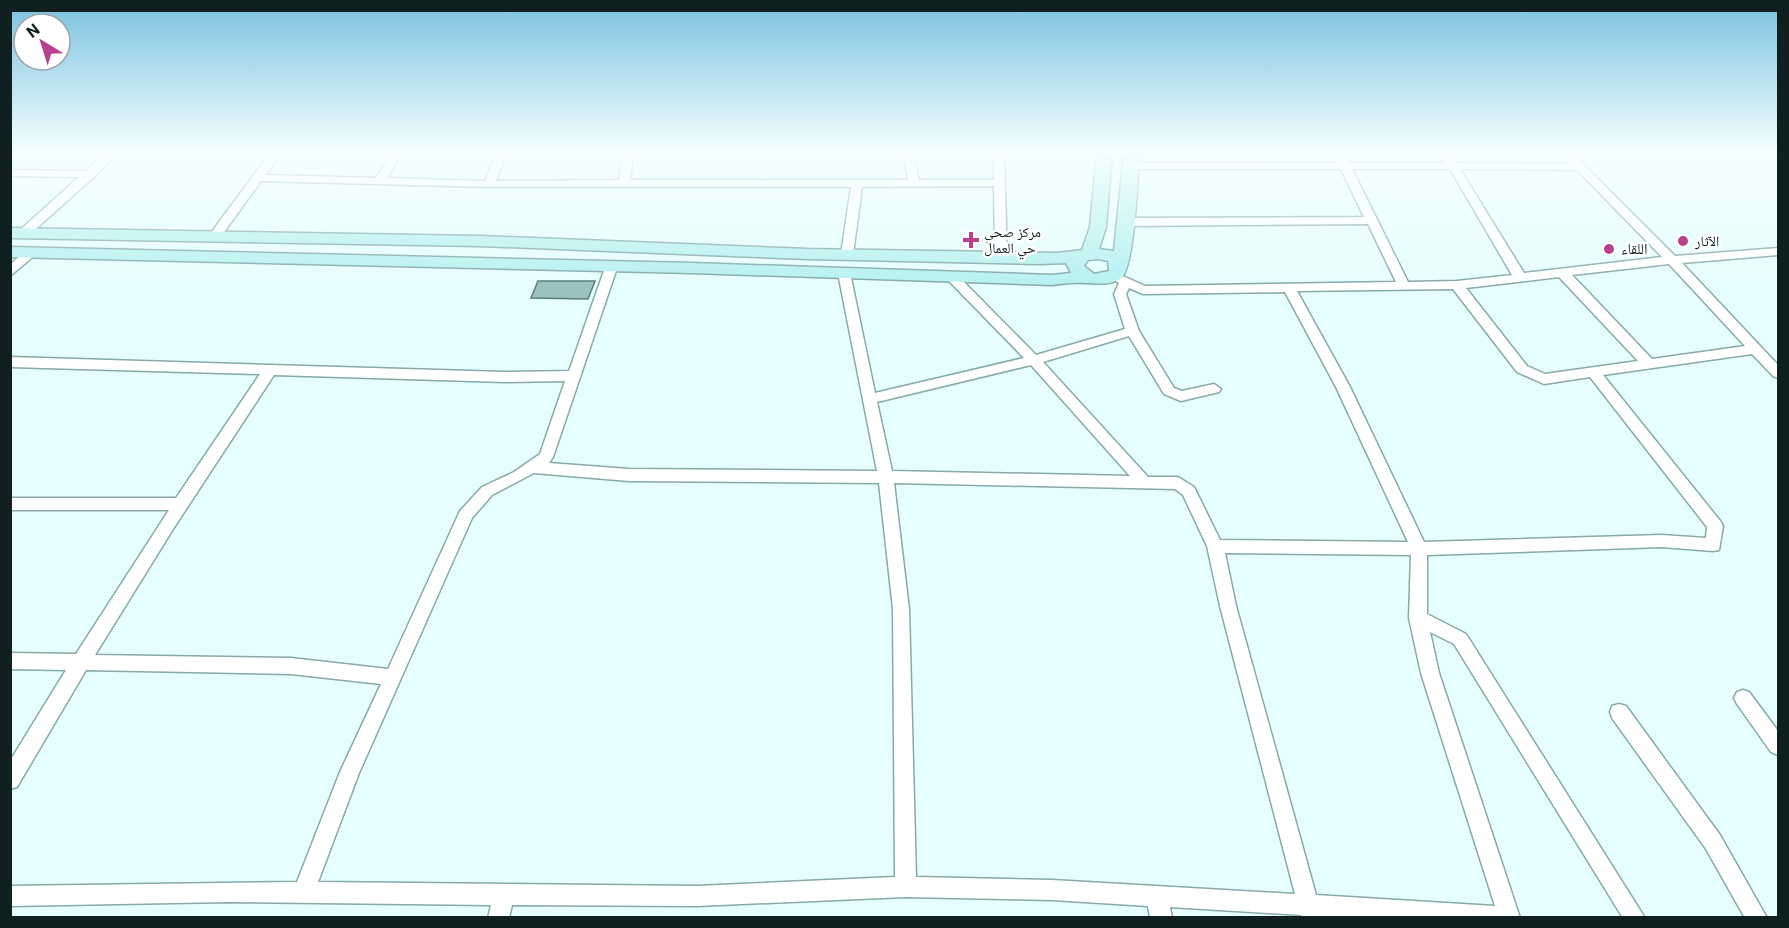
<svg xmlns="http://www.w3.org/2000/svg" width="1789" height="928" viewBox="0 0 1789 928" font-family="Roboto,'Noto Naskh Arabic',sans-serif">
<rect width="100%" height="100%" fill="#e6fefd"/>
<path fill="#9bc2c1" stroke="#587d7c" stroke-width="1.5" d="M538,281H595L588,299L531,298Z"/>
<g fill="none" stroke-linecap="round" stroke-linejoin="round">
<g stroke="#85abaa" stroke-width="3">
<g id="street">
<path d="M106,153H117L95,176L28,236H20V230L79,177L10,176V170L86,171Z"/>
<path d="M270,153H281L266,175L376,178L392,153H402L387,178L485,181L496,153H506L496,181L619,180L623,153H633L630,180H908L903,153H913L919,180H994V153H1004L1007,258L1001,262L995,258L994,186L862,187L853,254L847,258L841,254L851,187H489L261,181L219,239H211V233Z"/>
<path d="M1334,153H1344L1349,163H1445L1439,153H1449L1456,163L1570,164L1561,153H1572L1675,256L1778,248V255L1682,263L1778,365V378L1773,376L1752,354L1603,375L1721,522L1723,526L1719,550L1713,551L1662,547L1427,555V614L1466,634L1645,918H1623L1454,644L1430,632L1439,673L1520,918H1301V915L1170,907L1172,918H1150L1148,906L1052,900L906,897L697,906L512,905L509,918H488L491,905L228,902L10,906V886L297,882L340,772L381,684L291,674L86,670L17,787L10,789V761L66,670L10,669V653L76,654L169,510H10V498H176L260,374L10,367V357L505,372L569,371L606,265L612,261L618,265L553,457L549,463L629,469L877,471L838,273L840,270L844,269L850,273L875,393L1024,358L947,279L945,276L951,272L955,273L1036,355L1125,329L1114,294L1119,283L1108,276L1114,272L1145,286L1396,282L1368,224L1126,226L1120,222L1126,218L1364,217L1341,169H1131L1126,166L1131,163H1338ZM1352,169H1450L1512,275L1457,281L1408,282ZM1460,169L1577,170L1662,257L1524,273ZM1669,264L1745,346L1652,359L1572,275ZM1559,277L1638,361L1545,374L1527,366L1466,288ZM1129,288L1143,294L1285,292L1336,387L1408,542L1220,540L1194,487L1178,477H1148L1043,362L1129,336L1164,394L1181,401L1219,392L1221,389L1214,384L1182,391L1174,388L1139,331L1126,294ZM1453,289L1517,372L1544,384L1590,377L1707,527L1706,538L1662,535L1424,542L1350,387L1297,291ZM1031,365L1130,476L892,471L877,402ZM274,375L505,382L565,381L540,454L514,472L482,487L460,511L388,669L291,658L95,655L175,526ZM534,473L629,481L879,483L893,609L895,877L697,886L318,882L359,773L472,518L492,495ZM894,483L1175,489L1183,495L1207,546L1220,606L1295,894L1052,880L916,877L909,609ZM1225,553L1411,555L1409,618L1421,673L1495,906L1316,895L1236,606Z"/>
<path d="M31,248L35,249V255L10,276V265L27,249Z"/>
<path d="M1743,690L1749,692L1778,731V755L1771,752L1737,704L1734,698L1737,692Z"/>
<path d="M1619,704L1626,706L1720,835L1767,918H1745L1706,849L1612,718L1610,712L1612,706Z"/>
</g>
</g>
<g stroke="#85abaa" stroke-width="3">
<path id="secondary" d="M1097,153H1112L1106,227L1099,249L1114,251L1124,153H1139C1138,173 1135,271 1120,279C1108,286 1098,283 1084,283C1074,282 1062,284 1052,285L692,273L10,257V247L692,263L1052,275L1071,273L1066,263L1039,264L808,259L480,246L10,238V228L480,236L808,249L1057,253L1082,250L1090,227ZM1098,259L1108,261L1109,271L1094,274L1084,266L1088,260Z"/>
</g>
<use href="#street" fill="#fff" fill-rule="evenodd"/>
<use href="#secondary" fill="#b8f1f1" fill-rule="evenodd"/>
</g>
<linearGradient id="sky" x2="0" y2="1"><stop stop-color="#79c1e0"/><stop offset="0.54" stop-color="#f4fffe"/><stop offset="1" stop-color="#f4fffe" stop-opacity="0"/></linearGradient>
<rect width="1789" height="283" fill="url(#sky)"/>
<g fill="#bb3f8f" stroke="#fff" stroke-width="2">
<path d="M968 231h6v6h6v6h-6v6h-6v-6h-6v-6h6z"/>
<circle cx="1683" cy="241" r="6"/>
<circle cx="1609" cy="249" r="6"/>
</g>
<g text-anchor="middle" stroke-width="5" stroke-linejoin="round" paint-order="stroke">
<g font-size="14" fill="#101f1f" stroke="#fff" text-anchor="start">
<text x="984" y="237">مركز صحي<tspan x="984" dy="16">حي العمال</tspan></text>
<text x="1695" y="246">الآثار</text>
</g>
<g font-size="15" fill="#101f1f" stroke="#fff" text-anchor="start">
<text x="1621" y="254">اللقاء</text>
</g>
</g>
<rect width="1789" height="928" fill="none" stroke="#101f1f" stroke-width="24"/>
<g transform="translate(42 42) rotate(322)"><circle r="28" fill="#ffffff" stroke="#9fa5a5" stroke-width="1.5"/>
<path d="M0-4.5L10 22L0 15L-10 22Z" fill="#bb3f8f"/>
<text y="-9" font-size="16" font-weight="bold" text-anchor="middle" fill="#101f1f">N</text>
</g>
</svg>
